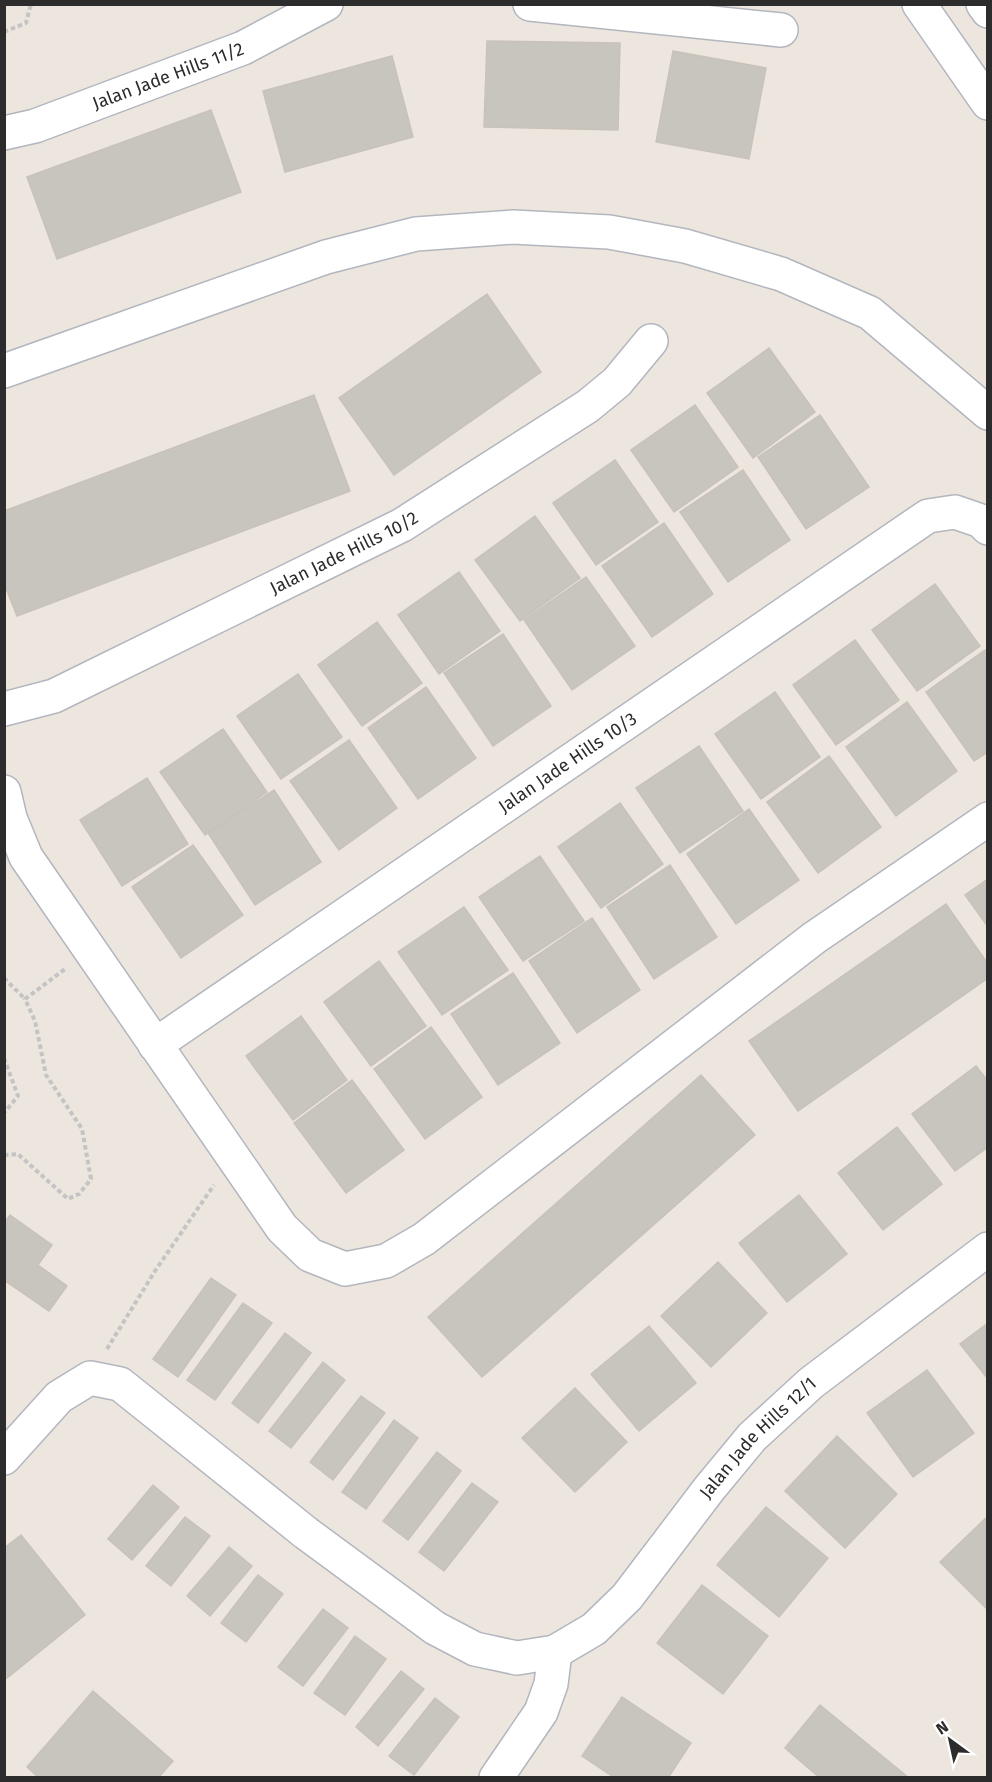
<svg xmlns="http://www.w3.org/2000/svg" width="992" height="1782" viewBox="0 0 992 1782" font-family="'Fira Sans',sans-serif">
<rect width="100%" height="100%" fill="#ece6df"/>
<g fill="#c8c4be" stroke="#c8c2b9" stroke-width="1.5">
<path d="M487,41L620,43L618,130L484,127Z"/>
<path d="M673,51L766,68L749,159L656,142Z"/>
<path d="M392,56L413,137L285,172L263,91Z"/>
<path d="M211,110L241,192L57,259L27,177Z"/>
<path d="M487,294L541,372L394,475L339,398Z"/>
<path d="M769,348L815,412L753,458L707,393Z"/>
<path d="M314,395L350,491L17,616L4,583V511Z"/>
<path d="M695,405L738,467L674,512L631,450Z"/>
<path d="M820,415L869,487L806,529L758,457Z"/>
<path d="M615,460L658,522L596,565L553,503Z"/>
<path d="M743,470L790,540L728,582L680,512Z"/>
<path d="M535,516L580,578L520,621L475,560Z"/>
<path d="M664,523L713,594L652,637L602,566Z"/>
<path d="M459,572L500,631L439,674L398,615Z"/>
<path d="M586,577L635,646L572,690L524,620Z"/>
<path d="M935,584L980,646L917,691L872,630Z"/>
<path d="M377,622L422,683L362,726L318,665Z"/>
<path d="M503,634L551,706L493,746L444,673Z"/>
<path d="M855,640L899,700L836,745L793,685Z"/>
<path d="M985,650L988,654V752L974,761L926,692Z"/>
<path d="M298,674L342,737L281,779L237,716Z"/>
<path d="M426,687L476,758L418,799L368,728Z"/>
<path d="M775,692L820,757L761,799L715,734Z"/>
<path d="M907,702L957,771L896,816L846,747Z"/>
<path d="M223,729L267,792L205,835L160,772Z"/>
<path d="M349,740L397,808L339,850L290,781Z"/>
<path d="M699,746L743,811L680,853L636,788Z"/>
<path d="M829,756L881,827L818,873L767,802Z"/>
<path d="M147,778L188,844L122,886L80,820Z"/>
<path d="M274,790L321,862L255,905L208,833Z"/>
<path d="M620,803L663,864L601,908L558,847Z"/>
<path d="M749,809L799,880L736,924L687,854Z"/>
<path d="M193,845L243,915L181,958L132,887Z"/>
<path d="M540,856L584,921L523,961L479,897Z"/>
<path d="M670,865L717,937L654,979L607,907Z"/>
<path d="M988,879V927L965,895Z"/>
<path d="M946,904L988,964V978L798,1111L749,1041Z"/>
<path d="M464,907L508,970L442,1015L398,952Z"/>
<path d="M592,918L640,990L577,1033L529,961Z"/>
<path d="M379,961L426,1026L371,1066L324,1002Z"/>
<path d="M513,973L560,1043L498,1085L451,1014Z"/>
<path d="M301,1016L347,1080L293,1120L246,1056Z"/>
<path d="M431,1027L482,1097L425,1139L374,1069Z"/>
<path d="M976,1066L988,1081V1147L955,1171L912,1114Z"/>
<path d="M701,1075L755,1135L482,1377L428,1317Z"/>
<path d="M352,1080L404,1150L346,1193L294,1123Z"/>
<path d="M897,1127L942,1184L883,1230L838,1173Z"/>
<path d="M799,1195L847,1254L787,1302L739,1243Z"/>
<path d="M10,1215L52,1245L38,1265L67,1286L49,1311L4,1280V1223Z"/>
<path d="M718,1262L767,1313L711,1367L661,1316Z"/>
<path d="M211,1278L236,1295L178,1377L153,1359Z"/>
<path d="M243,1303L272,1323L215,1400L187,1380Z"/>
<path d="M988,1323V1379L960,1344Z"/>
<path d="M649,1326L696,1383L639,1431L591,1374Z"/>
<path d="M285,1333L311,1353L258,1423L232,1403Z"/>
<path d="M323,1362L345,1380L291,1448L269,1431Z"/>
<path d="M927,1370L974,1433L913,1477L867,1413Z"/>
<path d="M575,1388L627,1442L575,1492L522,1438Z"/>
<path d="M361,1396L385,1413L333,1480L310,1462Z"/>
<path d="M394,1420L418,1438L366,1509L342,1492Z"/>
<path d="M837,1436L897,1494L845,1548L785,1491Z"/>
<path d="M437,1452L461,1471L408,1540L383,1521Z"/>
<path d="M472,1483L498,1502L444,1571L419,1552Z"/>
<path d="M153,1485L179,1507L132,1560L108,1539Z"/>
<path d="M766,1507L828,1558L779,1617L717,1565Z"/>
<path d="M988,1516V1610L940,1562Z"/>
<path d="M185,1517L210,1536L171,1586L146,1566Z"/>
<path d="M21,1535L85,1615L7,1678L4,1676V1548Z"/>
<path d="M229,1547L252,1566L210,1616L187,1596Z"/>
<path d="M258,1575L283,1594L246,1642L221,1623Z"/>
<path d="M702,1585L768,1636L723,1694L657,1643Z"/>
<path d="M323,1609L348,1628L303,1686L278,1667Z"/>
<path d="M355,1636L386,1659L345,1715L314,1693Z"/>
<path d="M401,1671L424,1689L378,1746L356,1727Z"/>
<path d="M93,1691L173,1761L158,1778H39L27,1767Z"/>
<path d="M622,1697L691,1743L668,1778H615L582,1756Z"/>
<path d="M435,1698L459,1717L414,1775L389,1756Z"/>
<path d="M820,1705L909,1778H820L785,1748Z"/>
</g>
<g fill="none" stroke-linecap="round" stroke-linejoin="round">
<g stroke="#b3b6be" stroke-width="36">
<g id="minor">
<path d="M530,4L781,30"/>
<path id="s1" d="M4,133L35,126L243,48L326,4"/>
<path d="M4,371L326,257L416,234L513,227L609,232L685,246L781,274L870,313L988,413"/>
<path id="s2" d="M4,709L54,696L402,525L588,406L617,382L651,341"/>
<path d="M4,792L10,818L26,857L282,1228L310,1255L345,1269L386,1261L424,1239L814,938L988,819"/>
<path id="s3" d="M155,1045L928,516L955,512L981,521L988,528"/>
<path id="s4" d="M4,1458L59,1397L90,1378L120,1384L306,1533L435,1628L475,1649L517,1658L555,1652L594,1629L627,1597L709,1489L752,1437L811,1383L988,1249"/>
<path d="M496,1778L541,1712L551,1684L555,1652"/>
</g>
</g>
<g stroke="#b3b6be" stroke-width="36">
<g id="tertiary">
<path d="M919,4L988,103"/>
<path d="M983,4L988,11"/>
</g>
</g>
<g stroke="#c4c4c4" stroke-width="4" stroke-dasharray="4.5 3" stroke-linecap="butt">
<path d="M4,32L26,23L31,4"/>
<path d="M4,978L25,999"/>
<path d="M4,1058L18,1096L4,1113"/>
<path d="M4,1155L18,1154L68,1199L79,1194L91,1179L82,1129L46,1075L35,1021L25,999L65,969"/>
<path d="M107,1349L155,1271L214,1185"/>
</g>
<use href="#minor" stroke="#fff" stroke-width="33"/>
<use href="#tertiary" stroke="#fff" stroke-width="33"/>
</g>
<g text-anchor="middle" stroke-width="6" stroke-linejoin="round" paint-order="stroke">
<g font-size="18" fill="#2c2c2c" stroke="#fff">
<text dy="6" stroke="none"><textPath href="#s1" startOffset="174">Jalan Jade Hills 11/2</textPath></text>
<text dy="6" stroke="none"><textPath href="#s2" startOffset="375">Jalan Jade Hills 10/2</textPath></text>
<text dy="6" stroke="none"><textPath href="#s3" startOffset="500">Jalan Jade Hills 10/3</textPath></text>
<text dy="6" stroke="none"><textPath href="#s4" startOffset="972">Jalan Jade Hills 12/1</textPath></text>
</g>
</g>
<rect width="992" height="1782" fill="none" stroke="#2c2c2c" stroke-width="12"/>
<g transform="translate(950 1740) rotate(327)" stroke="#ffffff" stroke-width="4.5" paint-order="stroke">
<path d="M0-4.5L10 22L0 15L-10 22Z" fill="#2c2c2c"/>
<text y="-9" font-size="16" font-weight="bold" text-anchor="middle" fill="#2c2c2c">N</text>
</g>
</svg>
